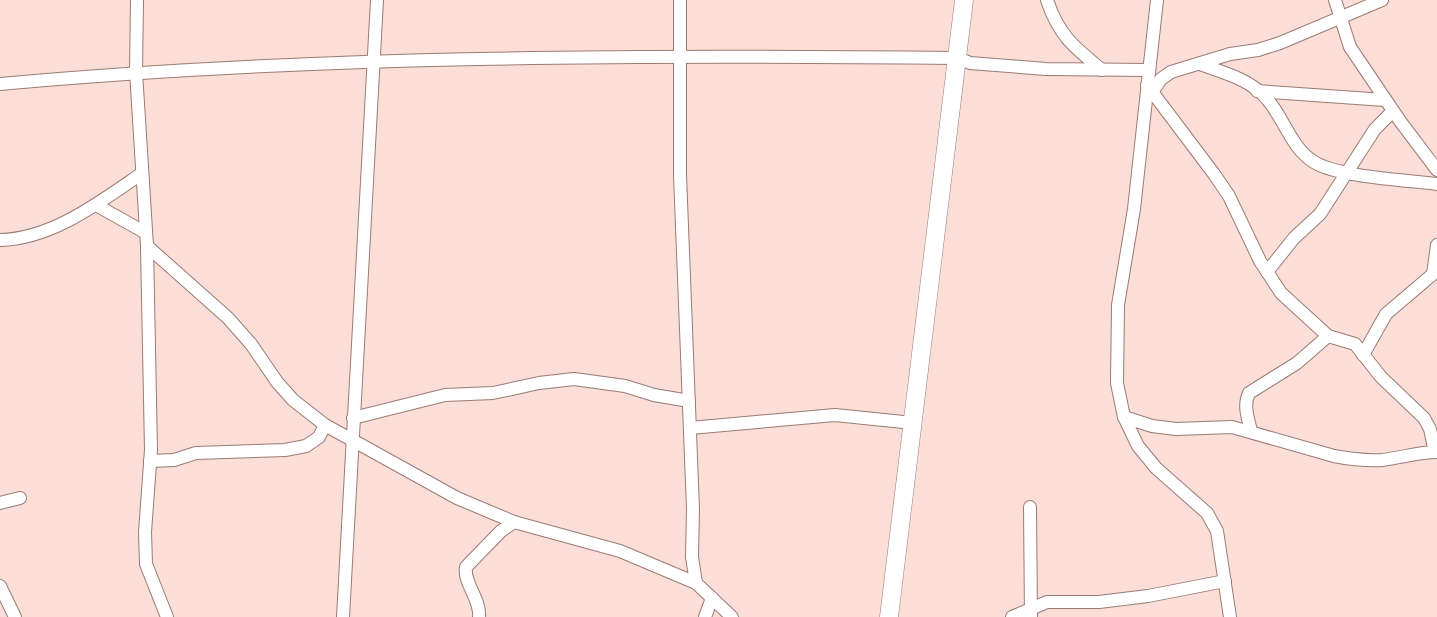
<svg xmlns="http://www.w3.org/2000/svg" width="1437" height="617" viewBox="0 0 1437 617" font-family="Rubik,sans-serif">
<rect width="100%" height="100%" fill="#fbded7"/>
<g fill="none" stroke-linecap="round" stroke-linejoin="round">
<g stroke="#9b7b74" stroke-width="14">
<g id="minor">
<path d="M137,0L136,72L147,246L151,450L145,532L146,564L167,617"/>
<path d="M680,0V175L693,509L692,557L696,583"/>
<path d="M1047,0C1059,36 1074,47 1102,70"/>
<path d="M1157,0L1134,209L1118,305L1117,383L1124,417L1138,446L1156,468L1207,513L1217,531L1230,617"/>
<path d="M1335,0L1350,47L1400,121L1437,170"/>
<path d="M1200,64C1224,73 1250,79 1267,99C1284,118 1291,148 1314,162C1338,177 1406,180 1437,184"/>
<path d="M0,84C318,55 638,55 958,58L970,63L1046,69L1148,70"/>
<path d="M1147,85L1214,174L1229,196L1260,261L1281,293L1328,336L1355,344L1381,377L1424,418L1430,429L1435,452"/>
<path d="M1257,91L1385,100"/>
<path d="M1152,92L1161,79L1171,72L1230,54L1258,50L1280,43L1382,0"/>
<path d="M96,205L146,233"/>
<path d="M0,240C52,239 100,202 141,174"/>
<path d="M147,246L228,318L251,344L277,382L293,400L325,425L457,498L514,522L620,551L696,583L732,617"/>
<path d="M1267,272L1294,238L1320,214L1375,129L1393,111"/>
<path d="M1363,355L1386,314L1433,274L1437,245"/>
<path d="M1124,417L1152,426L1176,429L1232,427L1334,456C1350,459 1366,461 1382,460C1401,458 1418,452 1437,452"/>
<path d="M353,418L445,395L493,393L539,383L574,379L625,386L654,395L689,401"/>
<path d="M690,428L835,415L913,423"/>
<path d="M1251,431C1248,418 1243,406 1249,393L1297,363L1328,336"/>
<path d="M150,461L174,460L196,453L285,450L306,446L319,437L325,425"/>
<path d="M0,503L20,498"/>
<path d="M1030,507L1031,617"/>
<path d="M0,586L15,617"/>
<path d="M343,617L377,0"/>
<path d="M479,617C481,599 463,583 466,567L501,531L514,522"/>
<path d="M705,617L712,598"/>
<path d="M1012,617L1047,602H1099L1148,596L1225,581"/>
</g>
</g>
<g stroke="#9b7b74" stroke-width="19">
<path id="secondary" d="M889,617L964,0"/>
</g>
<use href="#minor" stroke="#fff" stroke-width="12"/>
<use href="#secondary" stroke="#fff" stroke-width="18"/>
</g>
</svg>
